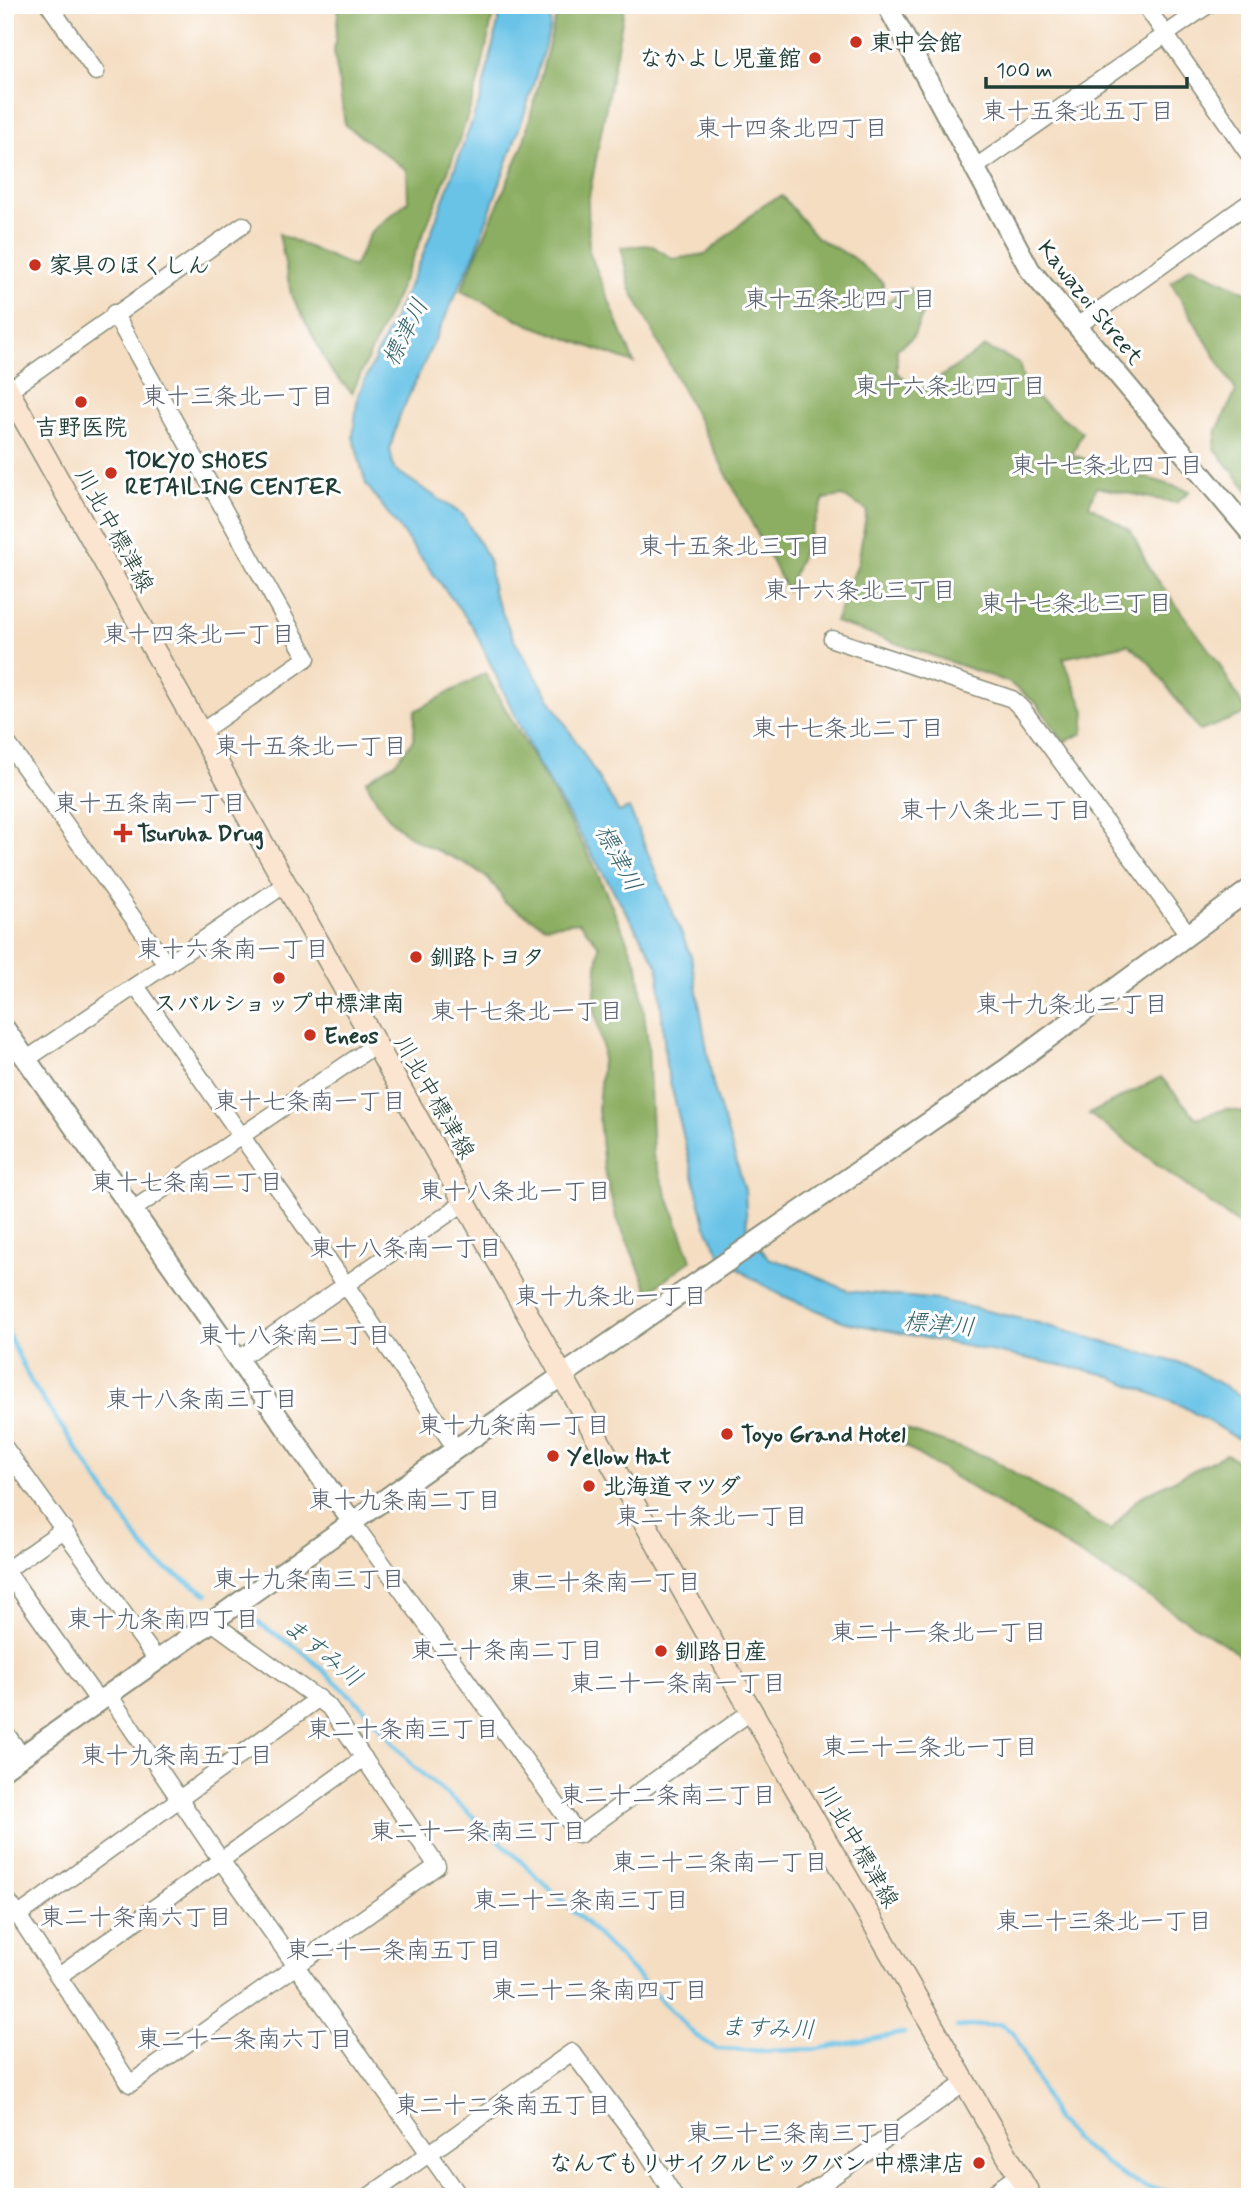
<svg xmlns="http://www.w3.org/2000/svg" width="1255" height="2202" viewBox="0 0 1255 2202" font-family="Mynerve,'Klee One',sans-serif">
<rect width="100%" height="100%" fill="#fff"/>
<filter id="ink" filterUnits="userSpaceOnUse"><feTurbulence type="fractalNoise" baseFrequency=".0143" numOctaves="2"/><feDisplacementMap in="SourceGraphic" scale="14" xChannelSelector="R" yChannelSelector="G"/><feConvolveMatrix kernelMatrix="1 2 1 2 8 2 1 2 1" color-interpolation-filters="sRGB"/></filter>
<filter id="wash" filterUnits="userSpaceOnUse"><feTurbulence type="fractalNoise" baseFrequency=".00686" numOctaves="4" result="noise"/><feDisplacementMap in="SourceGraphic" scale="28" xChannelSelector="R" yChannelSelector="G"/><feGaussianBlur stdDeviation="1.57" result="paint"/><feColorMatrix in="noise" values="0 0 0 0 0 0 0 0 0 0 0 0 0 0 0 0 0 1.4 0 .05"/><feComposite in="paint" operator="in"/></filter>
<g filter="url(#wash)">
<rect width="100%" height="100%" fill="#f4ddc1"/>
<g fill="#8cae62" stroke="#56764b" stroke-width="2">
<path d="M339,5H495C488,36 483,69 473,99C441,201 397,296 352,393L331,371L291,294L279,234L354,267L371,232L408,201L407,170L345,125L334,51Z"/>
<path d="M559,5H625L588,202L589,251L634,363L530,325L461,291L523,145Z"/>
<path d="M782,196L817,238L852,257L883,283L882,304L910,288L924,311L913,337L897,349V373L921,390L985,347L1019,363L1026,390L1082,432L1072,455L1190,491L1176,503L1096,487L1089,505L1131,531L1149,568L1218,662L1247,713L1200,731L1148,661L1128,644L1063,658L1085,711L1083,733L1064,742L1037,704L1008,682L835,622L858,563L867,510L842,496L824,499L787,591L630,288L621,247L651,245L673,259L706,254L764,204Z"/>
<path d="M1191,266L1250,294V493L1214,448L1217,430L1236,391L1171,283Z"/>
<path d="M485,673L593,863L638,966L648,1044L653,1156L691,1260L649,1292L616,1216L604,1169L598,1109L603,1050L594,1005L599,945L579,922L545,926L504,902C490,864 440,856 409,836C388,822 377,802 366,781L395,763L414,739L415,711Z"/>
<path d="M1161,1077L1196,1118L1226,1109L1250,1113V1233L1089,1114Z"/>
<path d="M904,1429L988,1457L1111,1531L1138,1498L1226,1454L1250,1467V1663L1223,1643L898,1442Z"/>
</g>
<path fill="#69c3e7" stroke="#44808e" stroke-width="2" d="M502,5H552L550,28L526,109L475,253L399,417L390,449L394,469L463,515L489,560L493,592L514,640L619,812L629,808L691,956L713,1085L745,1190L747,1230L768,1258L799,1268L848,1291L939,1300L1031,1321L1189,1366L1250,1401V1446L1182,1406L1104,1374L845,1322L781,1295L747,1275L720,1254L705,1224L666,1065L658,966L536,760L473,627L366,484L353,437L358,395L421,260L481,97Z"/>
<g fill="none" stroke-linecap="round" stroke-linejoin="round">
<g stroke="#69c3e7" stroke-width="4.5">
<path d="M5,1314L9,1336L31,1382L142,1545L158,1563L207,1594"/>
<path d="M252,1619L303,1652L361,1705L414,1767L475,1818L583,1920L695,2035L717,2049L767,2051L818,2049L904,2033"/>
<path d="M957,2027L999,2024L1013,2032L1057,2121L1076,2141L1120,2174L1145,2187L1201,2197"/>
</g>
</g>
</g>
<g filter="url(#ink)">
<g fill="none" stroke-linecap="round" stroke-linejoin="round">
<g stroke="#8a8d7a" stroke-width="19">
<g id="minor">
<path d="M49,5L96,72"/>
<path d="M1145,5L1250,156"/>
<path d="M973,169L1208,5"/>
<path d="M114,313L307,658L201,732"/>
<path d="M1076,327L1250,202"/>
<path d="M5,393L243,225"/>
<path d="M832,639L1012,699L1024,711L1188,934"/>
<path d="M5,740L167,965"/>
<path d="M136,986L346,1285L456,1449"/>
<path d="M27,1059L284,885"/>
<path d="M131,1211L375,1045"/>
<path d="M237,1360L465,1202"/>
<path d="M5,1448L157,1660"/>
<path d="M353,1523L579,1835L753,1710"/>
<path d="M5,1569L99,1702"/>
<path d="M5,1571L64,1529"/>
<path d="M109,1695L220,1859L460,2197"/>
<path d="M5,1732L22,1756"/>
<path d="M5,1896L130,2084L437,1866L329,1707L212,1622"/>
<path d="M19,1915L319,1698"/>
<path d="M59,1976L364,1758"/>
<path d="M368,2197L572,2052L645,2149L675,2197"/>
<path d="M804,2197L966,2082"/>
<path d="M988,2197L1018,2175"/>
</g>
</g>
<g stroke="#8a8d7a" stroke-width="23">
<g id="tertiary">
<path d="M887,5L1030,270L1250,532"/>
<path d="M5,1029L353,1523"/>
<path d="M5,1768L456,1449L1009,1067L1250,889"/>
</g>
</g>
<g stroke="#8a8d7a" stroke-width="24">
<path id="secondary" d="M5,385L721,1658L1031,2197"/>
</g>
<use href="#minor" stroke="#fff" stroke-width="16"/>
<use href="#tertiary" stroke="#fff" stroke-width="19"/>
<use href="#secondary" stroke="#fce5d0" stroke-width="21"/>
</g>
</g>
<g fill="#c8321e" stroke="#fff" stroke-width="2.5">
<circle cx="856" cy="42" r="7"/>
<circle cx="815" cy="58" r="7"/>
<circle cx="35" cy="265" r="7"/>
<circle cx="81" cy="402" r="7"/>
<circle cx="111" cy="473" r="7"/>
<path d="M119.5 822.5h7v7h7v7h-7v7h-7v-7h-7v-7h7z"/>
<circle cx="416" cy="957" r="7"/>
<circle cx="279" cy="978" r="7"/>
<circle cx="310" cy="1035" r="7"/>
<circle cx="727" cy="1434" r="7"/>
<circle cx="553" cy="1456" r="7"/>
<circle cx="589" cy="1486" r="7"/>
<circle cx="661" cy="1651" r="7"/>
<circle cx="979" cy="2163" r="7"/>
</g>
<g text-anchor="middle" stroke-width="6" stroke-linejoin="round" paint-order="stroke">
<g font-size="23" font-weight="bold" fill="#1f3d34" stroke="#fff" text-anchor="start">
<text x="870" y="50">東中会館</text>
<text x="801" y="66" text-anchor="end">なかよし児童館</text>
<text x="49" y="273">家具のほくしん</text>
<text x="81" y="435" text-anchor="middle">吉野医院</text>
<text x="125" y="468">TOKYO SHOES<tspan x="125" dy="26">RETAILING CENTER</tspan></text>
<text x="137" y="841">Tsuruha Drug</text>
<text x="430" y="965">釧路トヨタ</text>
<text x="279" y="1011" text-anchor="middle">スバルショップ中標津南</text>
<text x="324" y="1043">Eneos</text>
<text x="741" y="1442">Toyo Grand Hotel</text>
<text x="567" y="1464">Yellow Hat</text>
<text x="603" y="1494">北海道マツダ</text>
<text x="675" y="1659">釧路日産</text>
<text x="965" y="2171" text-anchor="end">なんでもリサイクルビックバン 中標津店</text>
</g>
<g font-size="23" fill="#1f3d34" stroke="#fff">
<text transform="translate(1091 302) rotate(51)" y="8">Kawazoi Street</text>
<text transform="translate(115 530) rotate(61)" y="8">川北中標津線</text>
<text transform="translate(435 1097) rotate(60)" y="8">川北中標津線</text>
<text transform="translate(859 1846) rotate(60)" y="8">川北中標津線</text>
</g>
<g font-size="24" fill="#596170" stroke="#fff">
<text x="1078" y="119">東十五条北五丁目</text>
<text x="792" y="136">東十四条北四丁目</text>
<text x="840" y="307">東十五条北四丁目</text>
<text x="950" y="394">東十六条北四丁目</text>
<text x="238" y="404">東十三条北一丁目</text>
<text x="1107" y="473">東十七条北四丁目</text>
<text x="735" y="554">東十五条北三丁目</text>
<text x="860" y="598">東十六条北三丁目</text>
<text x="1076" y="611">東十七条北三丁目</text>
<text x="199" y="642">東十四条北一丁目</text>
<text x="848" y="736">東十七条北二丁目</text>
<text x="311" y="754">東十五条北一丁目</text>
<text x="150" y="811">東十五条南一丁目</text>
<text x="996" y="818">東十八条北二丁目</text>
<text x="233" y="957">東十六条南一丁目</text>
<text x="1072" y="1012">東十九条北二丁目</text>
<text x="527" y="1019">東十七条北一丁目</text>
<text x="310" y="1109">東十七条南一丁目</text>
<text x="187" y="1190">東十七条南二丁目</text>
<text x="515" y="1199">東十八条北一丁目</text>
<text x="406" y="1256">東十八条南一丁目</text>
<text x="611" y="1304">東十九条北一丁目</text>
<text x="295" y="1343">東十八条南二丁目</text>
<text x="202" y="1407">東十八条南三丁目</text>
<text x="514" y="1433">東十九条南一丁目</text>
<text x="405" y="1508">東十九条南二丁目</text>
<text x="712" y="1524">東二十条北一丁目</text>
<text x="309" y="1587">東十九条南三丁目</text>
<text x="605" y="1590">東二十条南一丁目</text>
<text x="163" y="1627">東十九条南四丁目</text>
<text x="939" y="1640">東二十一条北一丁目</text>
<text x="507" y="1658">東二十条南二丁目</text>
<text x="678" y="1691">東二十一条南一丁目</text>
<text x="403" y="1737">東二十条南三丁目</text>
<text x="930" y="1755">東二十二条北一丁目</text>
<text x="177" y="1763">東十九条南五丁目</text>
<text x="668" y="1803">東二十二条南二丁目</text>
<text x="478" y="1839">東二十一条南三丁目</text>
<text x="720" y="1870">東二十二条南一丁目</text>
<text x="581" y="1908">東二十二条南三丁目</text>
<text x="136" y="1925">東二十条南六丁目</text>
<text x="1104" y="1929">東二十三条北一丁目</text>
<text x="394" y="1958">東二十一条南五丁目</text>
<text x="600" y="1998">東二十二条南四丁目</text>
<text x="245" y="2047">東二十一条南六丁目</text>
<text x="503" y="2113">東二十二条南五丁目</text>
<text x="795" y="2141">東二十三条南三丁目</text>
</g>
<g font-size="24" font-style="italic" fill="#35656a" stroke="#fff">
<text transform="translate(405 332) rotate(-63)" y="8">標津川</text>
<text transform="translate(619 858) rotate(62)" y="8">標津川</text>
<text transform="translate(939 1324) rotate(5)" y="8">標津川</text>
<text transform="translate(323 1652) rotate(39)" y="8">ますみ川</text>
<text transform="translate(768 2028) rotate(2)" y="8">ますみ川</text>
</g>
</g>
<rect width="1255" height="2202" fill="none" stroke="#fff" stroke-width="28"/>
<path d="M986 77v10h201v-10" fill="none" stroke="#1f3d34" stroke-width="3.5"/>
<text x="996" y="77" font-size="21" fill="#1f3d34" stroke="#ffffff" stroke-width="5" paint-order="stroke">100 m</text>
</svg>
